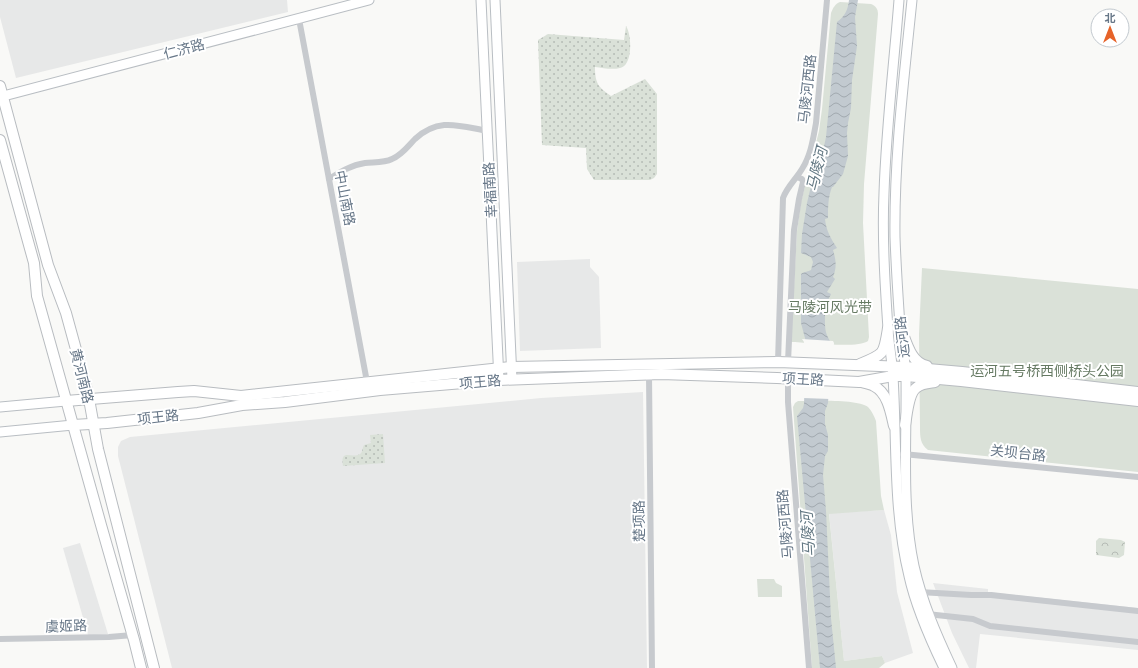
<svg xmlns="http://www.w3.org/2000/svg" width="1138" height="668" viewBox="0 0 1138 668" font-family="Jost,'Noto Sans SC',sans-serif">
<defs>
<pattern id="forest-crowns" width="20" height="18" patternUnits="userSpaceOnUse"><rect width="20" height="18" fill="#dae1d8"/><path d="M2 6a3 3 0 1 1 6 0M12 15a3 3 0 1 1 6 0" fill="none" stroke="#b5bbb5"/></pattern>
<pattern id="garden-dots" width="8" height="8" patternUnits="userSpaceOnUse"><rect width="8" height="8" fill="#dae1d8"/><path d="M2 2h.1M6 6h.1" fill="none" stroke="#b5bbb5" stroke-width="1.8" stroke-linecap="round"/></pattern>
<pattern id="water-waves" width="16" height="10" patternUnits="userSpaceOnUse"><rect width="16" height="10" fill="#c2cad0"/><path d="M0 5q4-4 8 0t8 0" fill="none" stroke="#a1a9af"/></pattern>
</defs>
<rect width="100%" height="100%" fill="#f9f9f7"/>
<g fill="#e7e8e8">
<path d="M0,0H287L288,12L16,78L0,17Z"/>
<path d="M590,259V267L599,277L601,348L520,351L517,262Z"/>
<path d="M643,392L647,668H172L118,456V447L121,441L130,437L541,398Z"/>
<path d="M884,510L891,535L897,592L913,653L885,663L882,656L844,661L829,513Z"/>
<path d="M80,543L108,634L88,635L63,548Z"/>
<path d="M933,583L988,589V592L1138,608V650L980,634L976,668H969L952,633Z"/>
</g>
<g fill="#dae1d8">
<path d="M840,2L871,4C876,6 878,9 878,14L864,184L863,223L869,337L868,341C857,349 806,342 791,342L797,231L801,202L819,131L822,109L831,13C833,8 835,4 840,2Z"/>
<path d="M922,268L1138,289V472L928,450C920,444 920,437 920,427L919,334Z"/>
<path d="M798,401C813,401 858,399 868,407C872,411 874,416 876,421L881,496L884,510L829,514L844,661L882,656L885,663L879,668H812L793,407L795,403Z"/>
<path d="M757,579H774L776,583L782,586V597H758Z"/>
</g>
<path fill="url(#forest-crowns)" d="M1099,538L1121,540L1125,542L1124,555L1119,558L1096,555V541Z"/>
<g fill="url(#garden-dots)">
<path d="M626,26C632,35 633,66 620,68C612,70 603,68 595,67C595,83 598,87 611,96L645,79L657,94V174L654,178L650,180H594L587,169L586,148L542,145L538,40L548,34L624,40Z"/>
<path d="M383,434L385,463L343,466C340,448 351,459 360,454C363,452 362,448 364,445L371,443L370,435Z"/>
</g>
<path fill="url(#water-waves)" d="M849,0H858L855,17L857,46L852,80L851,108L848,123L847,133L848,156L843,174L833,187H832C828,197 828,208 828,218L825,219C826,230 831,239 837,248L833,250C836,260 837,267 833,277L835,279L827,292L831,294L822,313L825,314C825,327 824,333 832,344L828,403L825,411V424L828,435V451L825,456L823,475L826,511L831,618L836,668H820L797,416L803,408L804,404L806,342L801,323V274C805,271 808,272 811,270L813,262L811,257L801,253L802,234L807,203L810,190L823,151L826,137L837,22C845,16 848,10 849,0Z"/>
<path fill="#f9f9f7" d="M802,339L833,341L834,343L830,399L803,398V385L804,342Z"/>
<g fill="none" stroke-linecap="round" stroke-linejoin="round">
<g stroke="#b9bec3" stroke-width="11">
<g id="secondary">
<path d="M481,0L499,380"/>
<path d="M495,0L512,379"/>
<path d="M899,0C894,64 886,129 884,193C882,238 885,284 888,329C889,345 892,361 893,376C897,443 893,511 909,576C916,608 930,639 944,668"/>
<path d="M912,0C904,79 894,158 895,237C896,267 898,296 900,326C902,342 905,359 906,376C907,440 901,504 914,566C922,602 937,636 952,668"/>
<path d="M0,97L369,0"/>
<path d="M0,407L66,401"/>
<path d="M0,432L73,425"/>
</g>
</g>
<g stroke="#b8bcc0" stroke-width="12">
<g id="primary">
<path d="M0,86L48,265L66,313L86,386L89,399L98,449L154,668"/>
<path d="M0,140L34,263L37,296L101,525L134,640L141,668"/>
<path d="M900,326C906,340 910,363 927,366"/>
<path d="M860,364C885,354 884,354 888,328"/>
<path d="M861,382C865,383 871,384 874,386C888,393 891,413 894,426"/>
<path d="M66,401L178,392L194,391L241,396L511,367L778,362L905,367L962,372L1138,392"/>
<path d="M73,425L107,423L198,413L242,405L285,402L380,390L499,380L661,374L777,378L859,382L893,376H906L961,381L1138,401"/>
<path d="M905,425C907,415 908,394 916,388C921,383 928,383 935,382"/>
</g>
</g>
<g stroke="#c7cace" stroke-width="6">
<path d="M299,19L367,382"/>
<path d="M329,179C340,172 351,165 365,163C374,162 384,163 392,159C402,155 408,146 415,139C439,117 459,126 488,131"/>
<path d="M778,362L783,198C787,187 796,179 802,169C811,155 813,139 816,123L827,0"/>
<path d="M788,362L794,230L799,199L803,182L802,179L797,177"/>
<path d="M649,375L652,668"/>
<path d="M788,378V402L809,668"/>
<path d="M903,454L1138,477"/>
<path d="M919,592L971,595H991L1138,611"/>
<path d="M927,614L973,619L990,626L1138,642"/>
<path d="M0,639L109,637L133,635"/>
</g>
<use href="#secondary" stroke="#fff" stroke-width="9"/>
<use href="#primary" stroke="#fff" stroke-width="10"/>
</g>
<g text-anchor="middle" stroke-width="4" stroke-linejoin="round" paint-order="stroke">
<g font-size="14" fill="#677788" stroke="#fff">
<text transform="translate(184 49) rotate(-15)" y="5">仁济路</text>
<text transform="translate(807 89) rotate(-84)" y="5">马陵河西路</text>
<text transform="translate(490 190) rotate(-93)" y="5">幸福南路</text>
<text transform="translate(345 198) rotate(79)" y="5">中山南路</text>
<text transform="translate(902 337) rotate(-96)" y="5">运河路</text>
<text transform="translate(82 376) rotate(76)" y="5">黄河南路</text>
<text transform="translate(803 379) rotate(3)" y="5">项王路</text>
<text transform="translate(480 382) rotate(-5)" y="5">项王路</text>
<text transform="translate(158 417) rotate(-6)" y="5">项王路</text>
<text transform="translate(1018 453) rotate(6)" y="5">关坝台路</text>
<text transform="translate(639 521) rotate(-91)" y="5">楚项路</text>
<text transform="translate(785 524) rotate(-95)" y="5">马陵河西路</text>
<text transform="translate(66 626) rotate(-2)" y="5">虞姬路</text>
</g>
<g font-size="14" fill="#667a63" stroke="#fff">
<text x="830" y="312">马陵河风光带</text>
<text x="1047" y="376">运河五号桥西侧桥头公园</text>
</g>
<g font-size="15" font-style="italic" fill="#637883" stroke="#fff">
<text transform="translate(817 169) rotate(-76)" y="5">马陵河</text>
<text transform="translate(808 534) rotate(-93)" y="5">马陵河</text>
</g>
</g>
<g transform="translate(1110 28)"><circle r="19" fill="#ffffff" stroke="#c2c9cf"/>
<path d="M0-3L7 15L0 10L-7 15Z" fill="#e66329"/>
<text y="-6" font-size="11" font-weight="bold" text-anchor="middle" fill="#677788">北</text>
</g>
</svg>
